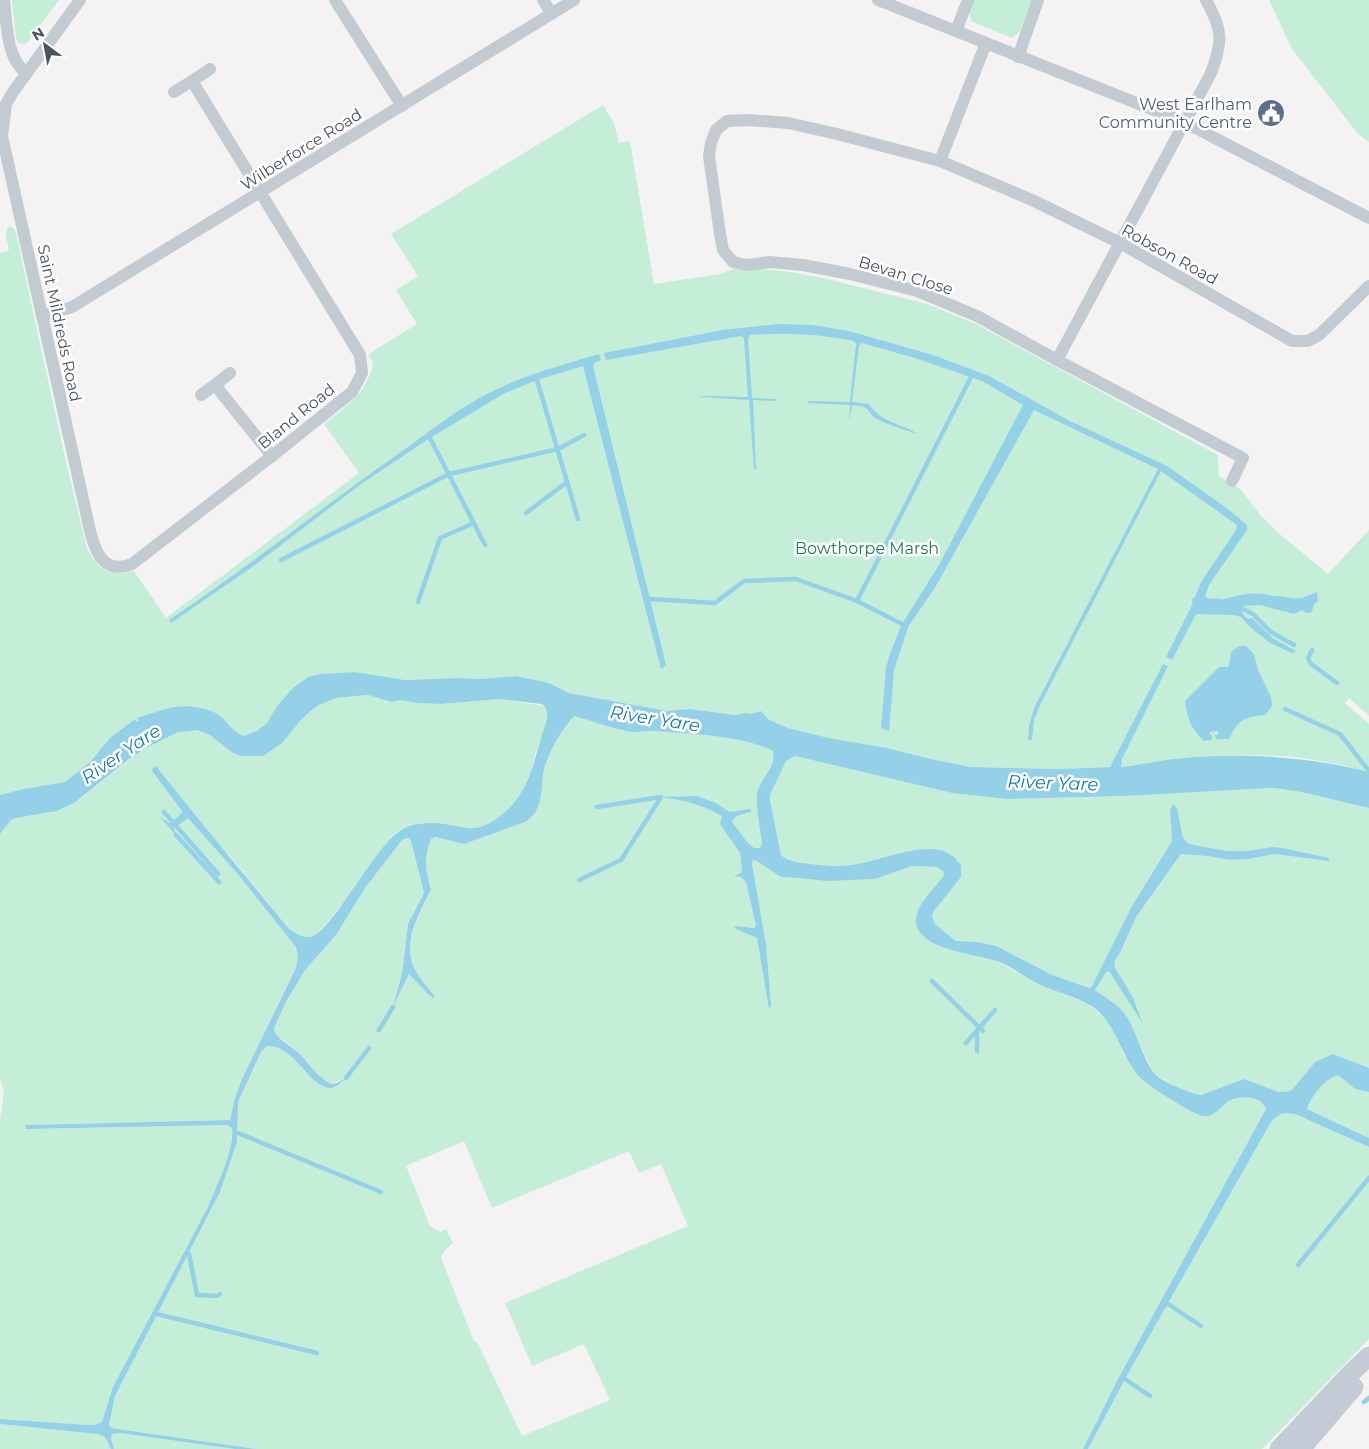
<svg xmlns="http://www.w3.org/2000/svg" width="1369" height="1449" viewBox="0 0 1369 1449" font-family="Montserrat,sans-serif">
<rect width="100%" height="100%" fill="#f4f2f2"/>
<g fill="#c4eed7" fill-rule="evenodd">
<path d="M12,0H59L26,44H19L16,38Z"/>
<path d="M973,0H1032C1028,14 1025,30 1012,38L971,21L969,10Z"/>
<path d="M1269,0H1369V142L1358,134L1292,49Z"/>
<path d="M603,105L614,123L619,143L630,141L654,284L720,274L734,269L752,268L791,272L823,278L927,304L976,324L1218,455L1219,476L1241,490L1261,516L1282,536L1328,574L1369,530V716L1349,698L1345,703L1369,724V772C1347,766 1324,761 1301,758C1244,751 1178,759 1121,767V759L1115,760L1111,767L1060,769L971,767L931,759L887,748L829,738L788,728L745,713L735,715L690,709L667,711L569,693L549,683L516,676L480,679L459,678L405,680L355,672L320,674L308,677L293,688L277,706L267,723L257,731L242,736L236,733L219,715L137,722L135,719L110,738L90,762L65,782L23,789L0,795V253L9,250C8,242 2,230 10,226L15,229L63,449L87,549C101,572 107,576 134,571L166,618L359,473L324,424C347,406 366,394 373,364L369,354L417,324L396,290L418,276L391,234Z"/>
<path d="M369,695L392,702L400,700L417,703L441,704L500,699L545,706C551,715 540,742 536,753C528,781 521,802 496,819C488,825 478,829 468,828C460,827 453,824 445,824C439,823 406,828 400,830C392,834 385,846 380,853C369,867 324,934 310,937C302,938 296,933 289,929L231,857L214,840L156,766L152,771L182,811L181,814L170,823L162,819L175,833L174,828L188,817L237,873L297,947L298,956L296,968L242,1079L235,1098L230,1120L25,1125L26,1129L228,1125L232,1128C235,1149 216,1187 208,1207L114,1387L102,1422L95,1425H88L0,1419V1121L4,1092L0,1078V834L11,820L16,818C36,814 58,814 75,802C103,784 163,723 198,730C211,733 223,745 233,753L300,721L319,705L336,698Z"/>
<path d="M574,716C592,721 611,728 629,732C637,733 645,730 652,731C687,733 743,735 773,751C777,768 758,780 757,795C756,810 760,828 762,843L760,848H754L748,843L732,822C735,814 744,814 750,812H730L716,803L666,797L685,800L710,809L722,816L721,825L740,853L742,872L735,875L741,877L746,882L756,926L754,928L736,926L757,938L769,1008L752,864L753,860H757L781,877L875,879L912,866L937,867L944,871V876L924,898L918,929L1003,964L1037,984L1086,1003L1105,1018L1113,1028L1125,1057L1176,1102L1198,1114L1204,1116L1211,1115L1230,1101L1240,1097L1254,1098L1264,1105L1266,1109L1118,1379L1083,1449H256L111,1428C107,1418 112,1406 115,1396L220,1192L238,1133L237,1111L238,1102L261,1052L267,1046C294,1044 306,1080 330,1088L343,1079L330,1084L317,1074L300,1054L275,1033L274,1028L286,1002L305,970L336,935L365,888L403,839L409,838L411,841L424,893L408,924L402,974L395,1003L409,974L429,995L435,997C429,987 419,979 414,968C402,941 419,913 431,890C426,869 423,861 431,839L436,837L464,844L525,822C548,808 538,784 546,763C552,746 563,730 574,716ZM464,1141L492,1208L629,1151L639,1173L661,1164L688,1226L505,1303L532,1366L584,1344L610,1400L522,1436L478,1344L474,1341L441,1258L445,1250L453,1243L446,1229L440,1232L430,1226L406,1166Z"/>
<path d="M795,756L952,793L1007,799L1125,796L1274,788L1301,792L1369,808V1068L1333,1054L1315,1062L1291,1091L1279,1092L1244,1079L1201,1095L1180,1089L1154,1074L1126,1015L1116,1005L1094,990L1106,971H1109L1142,1020L1113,961L1120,953L1136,917L1181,854L1207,856L1230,860L1249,859L1274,854L1329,861L1272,847L1248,851H1227L1189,844L1183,838L1177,808L1173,805L1170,810L1172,841L1132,906L1092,986L1089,988L1050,974L977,942L956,941L936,925L932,917L934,911L961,877V865L901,853L876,861L850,866L825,865L787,861L781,855L770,800V795L786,761Z"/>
<path d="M1338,1075L1355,1089L1369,1092V1138L1307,1109C1311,1096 1325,1079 1338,1075Z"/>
<path d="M1284,1112L1295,1114L1369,1147V1339L1262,1449H1088L1125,1379L1271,1122L1278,1114Z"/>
<path d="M0,1424L98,1434L105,1437L111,1449H0Z"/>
<path d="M120,1433L235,1449H114L111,1437L112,1434Z"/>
</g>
<g fill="#94d0e8">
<path d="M779,324L812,325L849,331L933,355L989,376L1070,421L1167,466L1228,509L1247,525V530L1209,585L1205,596L1208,600C1222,602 1235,595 1248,594C1264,592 1277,597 1292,602L1317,592L1318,601L1314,604L1312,612L1307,613L1302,610L1294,614L1290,613L1260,605L1244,606L1241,610L1245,617L1249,619L1252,618L1274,639L1296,651L1292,653L1270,643L1251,628L1241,617L1233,615L1196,614L1172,660L1166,657L1191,607L1201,582L1236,530L1237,525L1161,471L1041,703L1034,720L1032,740H1028L1029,726L1034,708L1158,469L1034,410L936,586L908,627L894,670L889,731L881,728L886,667L891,651L902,624L939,565L1023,405L982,381L915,358L862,343L859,346L852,402L869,404C880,422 900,423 918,434C905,430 891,426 879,420C865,414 875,407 852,405L849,423L850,405L808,403V401L850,402L856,344L854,341C820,334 786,332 750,335L748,339L752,398L776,399L775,401L753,400L756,470L754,469L749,400L701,397V396L748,397L744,338L741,336L606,360L604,353L723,330Z"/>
<path d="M599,354L601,360L594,363L593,366L666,665L661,669L583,366L537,380L503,394L430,438L361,484L255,565L171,623L169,620C247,568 321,508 398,454C428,433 457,409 489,393C524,375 562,365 599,354Z"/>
<path d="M1240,646H1246L1254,654L1258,670L1271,697L1272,706L1265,715C1242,718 1239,719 1229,739H1216L1215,735H1218V731L1210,732L1209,735H1212V740L1204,741C1191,729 1187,718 1185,701L1219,667H1228C1233,655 1226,652 1240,646Z"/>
<path d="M1163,664L1168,666L1122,759L1121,767C1139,765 1157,761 1175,759C1240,752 1306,756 1369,772V808L1301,792L1274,788L1125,796L1007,799L952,793L795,756L786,761L770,795V800L781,855C789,863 799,862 810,864C823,865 838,867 852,865C878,862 927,839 949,854C954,856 957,861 961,865V877L934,911L932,917L936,925L956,941L977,942L996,946L1050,974L1089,988L1092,986L1132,906L1172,841L1170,810L1173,804L1177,808L1183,838L1189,844L1227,851H1248L1272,847L1282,848L1329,858V861L1274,854L1249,859L1230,860L1207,856L1181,854L1136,917L1120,953L1114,961L1115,967L1133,998L1143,1024L1109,971L1106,972L1095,990C1105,998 1119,1004 1127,1017C1137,1034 1142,1055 1153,1072C1159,1081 1190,1093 1201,1095L1244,1079L1279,1092L1291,1091L1315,1062L1333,1054L1369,1068V1092L1355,1089L1338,1075C1325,1079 1311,1096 1307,1109L1369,1138V1147L1295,1114C1283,1112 1279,1113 1271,1122L1125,1379L1088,1449H1083L1118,1379L1266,1109C1260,1095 1241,1095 1229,1101C1223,1105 1218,1112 1211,1115C1207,1117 1201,1116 1197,1114C1184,1108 1144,1084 1137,1074C1117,1049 1116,1017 1084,1002C1070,995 1053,991 1038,984C1026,978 1015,969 1002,963C982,954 926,952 917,927C911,909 934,888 944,876L943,871L937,867L912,866L875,879L827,881L800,878L781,877L757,861L753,860L752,864L766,945L771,1006L769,1009L757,938L734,928L736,926L754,928L756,926L746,882L741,877L734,876L742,872L740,853L720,824L722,816C703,805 684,800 661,797L697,796L716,803L730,812L751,809V812C744,814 735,814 732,822L748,843L754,848H760L762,843C760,828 756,810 757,795C758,780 777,768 773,751C745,736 685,733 652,731C645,730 637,733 630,732C611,728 592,721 574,716C563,729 552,746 546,763C538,784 548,808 525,822L464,844L436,837L431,839C423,861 426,869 431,890C419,913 402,941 414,968C419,978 429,988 435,997L433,998L429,995L409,974L393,1007L402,974L408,924L424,893L411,841L409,838L403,839L365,888L336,935L305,970L286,1002L274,1028L275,1033L282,1040L300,1054L317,1074L330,1084L337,1083L346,1078C341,1082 336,1088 330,1088C309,1087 294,1044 267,1046L261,1052L238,1102L237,1142L220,1192L115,1396L109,1424L111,1428L256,1449H235L120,1433L112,1434L111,1438L114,1449H111L105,1437L98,1434L0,1424V1419L88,1425H95L102,1422L113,1387L208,1207C216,1187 235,1149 232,1128L228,1125L26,1129L25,1125L230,1120L235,1098L242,1079L296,968L298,956L296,947L237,873L188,818L174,828L176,835L160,817L170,823L181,814L182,811L152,771L153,768L156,766C200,822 245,875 289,929C296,933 302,938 310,937C332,933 376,844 401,830C413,823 431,822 445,824C453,825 460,827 468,828C478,829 488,825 496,819C527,798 532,768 542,735C545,726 552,708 541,704L500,699L441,704L417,703L400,700L392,702L368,695L336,698L319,705L311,711L300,721L282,743L263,756H241L233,753L210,735L197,730L178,732L146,748L128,760L74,803L57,811L16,818L11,820L0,834V795L23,789L65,782L90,762L110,738L135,719L137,722L139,721L137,718C163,710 178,702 205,709C210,711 215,712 219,715C228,722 232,731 243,736L257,731L267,723L277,706L293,688L308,677L320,674L355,672L405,680L459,678L480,679L516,676L549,683L569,693L667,711L690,709L735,715L745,713L751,714L761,711L769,720L788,728L829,738L887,748L931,759L971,767L1060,769L1110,767Z"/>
</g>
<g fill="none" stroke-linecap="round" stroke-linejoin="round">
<g stroke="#94d0e8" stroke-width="4.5">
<path d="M537,380L578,519"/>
<path d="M430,438L485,545"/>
<path d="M526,513L567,482"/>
<path d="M281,560L449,474L558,449L584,435"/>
<path d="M1278,598L1296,601L1300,600"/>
<path d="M650,599L715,603L744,581L796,579L857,601L902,624"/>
<path d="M1194,600L1220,601"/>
<path d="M857,601L971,377"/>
<path d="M418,602L440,538L474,523"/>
<path d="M1239,607L1253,614L1271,632L1294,645"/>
<path d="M1312,650L1308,658L1311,664L1337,683"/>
<path d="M1285,709L1340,734L1369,771"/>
<path d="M597,807L661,797"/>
<path d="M164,812L218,874"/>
<path d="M176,835L219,882"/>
<path d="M579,880L621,860L661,797"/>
<path d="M932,981L983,1031"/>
<path d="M379,1030L393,1007"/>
<path d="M966,1043L995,1010"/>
<path d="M977,1051V1030"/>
<path d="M346,1078L369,1048"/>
<path d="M238,1133L381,1192"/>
<path d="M189,1254L197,1295L217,1296L220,1294"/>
<path d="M1298,1265L1369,1178"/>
<path d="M1168,1304L1201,1326"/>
<path d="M157,1314L317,1353"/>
<path d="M1125,1379L1150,1396"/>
<path d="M1364,1402L1369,1398"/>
</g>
<g stroke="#c3cbd2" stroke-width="12">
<path d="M4,0C7,23 6,60 27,73"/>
<path d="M80,0L13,92L6,104L2,136L91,535C97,556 106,574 132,564L272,456L352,392L362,373L360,355L192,81L210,69"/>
<path d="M335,0L402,106"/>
<path d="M543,0L552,14"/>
<path d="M878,0L1184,122L1369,218"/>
<path d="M956,31L968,0"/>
<path d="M1018,57L1038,0"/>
<path d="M174,92L192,81"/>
<path d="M940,161L986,43"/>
<path d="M42,316L72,307L574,0"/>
<path d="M1057,360L1211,73C1223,42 1223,30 1206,0"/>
<path d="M230,373L215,385L272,456"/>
<path d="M201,395L215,385"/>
<path d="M1232,481L1243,458L1057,360L977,316L917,291L850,274L803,265L770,262L747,265L733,262L723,250L720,234L709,156L711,143L716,130L727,121L747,120L788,123L837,134L940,161L1032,200L1120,243L1292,341H1308L1319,335L1369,286"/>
</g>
<g stroke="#c4cbd7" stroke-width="19">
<path d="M1279,1449L1348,1376L1369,1356"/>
<path d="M1301,1449L1354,1387"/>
</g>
</g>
<defs>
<g id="civic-disc" transform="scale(1.4375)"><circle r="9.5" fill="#5c6f8a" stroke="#fff"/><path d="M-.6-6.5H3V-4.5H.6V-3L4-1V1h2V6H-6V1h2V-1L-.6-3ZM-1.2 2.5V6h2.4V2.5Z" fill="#fff"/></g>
</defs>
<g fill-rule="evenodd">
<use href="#civic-disc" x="1271" y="113"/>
</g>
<g text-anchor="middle" stroke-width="5" stroke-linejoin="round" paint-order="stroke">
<g font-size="16" fill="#4e5e75" stroke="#fff" text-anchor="end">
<text x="1252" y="110">West Earlham<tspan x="1252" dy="18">Community Centre</tspan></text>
</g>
<g font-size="16" fill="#4a535e" stroke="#fff">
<text transform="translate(301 149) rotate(-32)" y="6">Wilberforce Road</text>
<text transform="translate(1170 254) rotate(29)" y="6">Robson Road</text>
<text transform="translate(906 275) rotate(17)" y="6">Bevan Close</text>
<text transform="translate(60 323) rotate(78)" y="6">Saint Mildreds Road</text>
<text transform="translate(296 416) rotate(-39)" y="6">Bland Road</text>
</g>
<g font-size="16" fill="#1d7d54" stroke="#fff">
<text x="867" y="554">Bowthorpe Marsh</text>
</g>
<g font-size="18" font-style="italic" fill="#157da7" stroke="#fff">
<text transform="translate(655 719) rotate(9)" y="6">River Yare</text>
<text transform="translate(121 754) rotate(-34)" y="6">River Yare</text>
<text transform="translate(1053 783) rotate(2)" y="6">River Yare</text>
</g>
</g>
<g transform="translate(45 45) rotate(328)" stroke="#ffffff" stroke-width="4" paint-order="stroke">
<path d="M0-4L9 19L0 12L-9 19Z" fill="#4a535e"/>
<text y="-8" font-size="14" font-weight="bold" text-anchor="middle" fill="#4a535e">N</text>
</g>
</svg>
